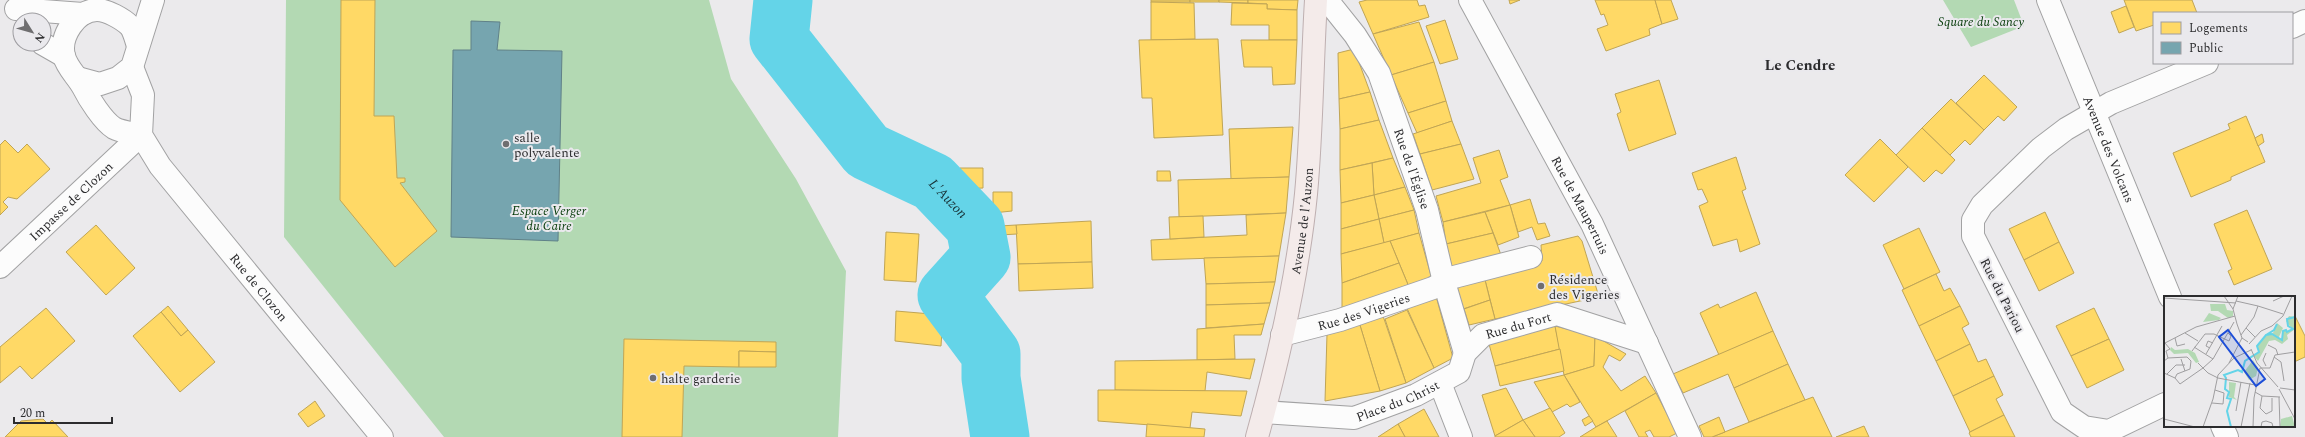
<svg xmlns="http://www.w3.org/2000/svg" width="2305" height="437" viewBox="0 0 2305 437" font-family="Spectral,serif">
<rect width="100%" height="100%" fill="#ebeaec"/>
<g fill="#b3d9b3">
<path d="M286,0H709L731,79L796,179L846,271L838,437H444L284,237Z"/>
<path d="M1943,0H2014L2024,26L1971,47Z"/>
</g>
<g fill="#ffd966" stroke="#c0a555">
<path d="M341,0H375L374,116H394L397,178H405V182L400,183L437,231L395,267L340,200Z"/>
<rect x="1151" y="0" width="39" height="2"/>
<rect x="1190" y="0" width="29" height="2"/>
<path d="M1219,0H1248V3L1219,2Z"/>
<path d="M1248,0H1298L1297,10L1267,9V4L1248,3Z"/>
<path d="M1367,0H1417L1419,6L1425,5L1429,17L1373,34L1359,2Z"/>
<path d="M1509,0H1520L1510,4Z"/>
<path d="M1595,0H1655L1662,24L1649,29L1650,35L1606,51L1597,29L1608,25L1604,14L1601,15Z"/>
<path d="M1655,0H1671L1678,19L1662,24Z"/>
<path d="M2124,0H2192L2197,13H2154V25L2136,31Z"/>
<path d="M1151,2L1194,3L1195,39L1151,40Z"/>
<path d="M1232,3L1267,4V9L1297,10V40H1269V25H1231Z"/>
<path d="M2126,6L2134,27L2119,33L2111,12Z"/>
<path d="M1445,20L1458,59L1440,64L1426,26Z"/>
<path d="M1419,22L1434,62L1391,75L1373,34Z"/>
<path d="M1218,39L1223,135L1154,138L1152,98H1142L1139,40Z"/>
<path d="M1241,40H1297L1295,84L1273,85L1272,67H1244Z"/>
<path d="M1354,49L1370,92L1339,99L1338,53Z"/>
<path d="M1434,62L1446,101L1408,113L1391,75Z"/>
<path d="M1984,75L2017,107L2004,121L1998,116L1984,130L1956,103Z"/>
<path d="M1659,80L1676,134L1629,151L1617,114L1621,112L1615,94Z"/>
<path d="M1370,92L1379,120L1340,129L1339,99Z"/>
<path d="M1951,99L1984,130L1970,145L1965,140L1950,155L1922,128Z"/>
<path d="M1446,101L1452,121L1417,133L1408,113Z"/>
<path d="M2246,116L2265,162L2231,177V180L2191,197L2173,153L2230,129L2228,124Z"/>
<path d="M1379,120L1393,158L1340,170V129Z"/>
<path d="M1452,121L1461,144L1420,154L1413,134Z"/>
<path d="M1293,127L1289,177L1231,179L1229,129Z"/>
<path d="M1922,128L1955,160L1942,174L1936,170L1924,182L1896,155Z"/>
<path d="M2262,134L2264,142L2258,146L2255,138Z"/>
<path d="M1880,139L1908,167L1874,202L1845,175Z"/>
<path d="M5,140L18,153L27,144L50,169L17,199L8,197L3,202L8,207L0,215V145Z"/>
<path d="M1461,144L1474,179L1432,190L1420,154Z"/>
<path d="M1499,150L1508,177L1500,180L1510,205L1443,222L1436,196L1481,183L1473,158Z"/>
<path d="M1736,157L1746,189L1742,191L1760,244L1740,252L1737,239L1713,246L1699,206L1708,202L1702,189L1698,190L1692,173Z"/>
<path d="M1393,158L1405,187L1374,195L1372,163Z"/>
<path d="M1372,163L1374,195L1341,203L1340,170Z"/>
<path d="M960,168H983V188L961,189Z"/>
<path d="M1157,171H1170L1171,181H1157Z"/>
<path d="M1289,177L1286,213L1179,217L1178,180Z"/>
<path d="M1405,187L1414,210L1379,219L1374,195Z"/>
<path d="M993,192H1012V211L993,213Z"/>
<path d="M1374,195L1379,219L1341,229V203Z"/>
<path d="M1530,199L1538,224L1545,223L1550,236L1537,240L1532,227L1518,232L1510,205Z"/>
<path d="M1510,205L1519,237L1498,245L1485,212Z"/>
<path d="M1414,210L1419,233L1384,243L1379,219Z"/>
<path d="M2247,210L2272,269L2234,285L2228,271L2232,269L2214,224Z"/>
<path d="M1485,212L1493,233L1446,244L1443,222Z"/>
<path d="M2045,212L2059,242L2024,260L2009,229Z"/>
<path d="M1286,213L1279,256L1152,260L1151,240L1247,235L1246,215Z"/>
<path d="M1203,216L1204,237L1170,239L1169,217Z"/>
<path d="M1379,219L1384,243L1341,254V229Z"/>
<path d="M1091,221L1092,262L1018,264L1016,225Z"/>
<path d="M96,225L135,268L106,295L66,252Z"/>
<path d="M1016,225L1017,234L1000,235V226Z"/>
<path d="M1919,228L1940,272L1904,289L1883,245Z"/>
<path d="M886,232L919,234L916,282L884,280Z"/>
<path d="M1419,233L1432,279L1409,287L1390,241Z"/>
<path d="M1493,233L1501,255L1452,267L1446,244Z"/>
<path d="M1578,236L1582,241L1599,297L1495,319L1484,276L1542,261L1541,245Z"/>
<path d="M1390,241L1399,263L1342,283L1341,254Z"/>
<path d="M2059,242L2074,273L2039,291L2024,260Z"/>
<path d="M1279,256L1275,282L1206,284L1204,258Z"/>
<path d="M1092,262L1093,288L1019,291L1018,264Z"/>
<path d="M1399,263L1409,287L1342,311V283Z"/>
<path d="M1936,274L1944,291L1950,288L1960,306L1919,326L1902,290Z"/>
<path d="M1484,276L1490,300L1460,310L1453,285Z"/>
<path d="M1275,282L1270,303L1206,305V284Z"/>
<path d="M1756,292L1773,331L1719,355L1700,313L1718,304L1720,308Z"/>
<path d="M1436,296L1453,358L1434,368L1406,306Z"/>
<path d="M1490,300L1495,319L1469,325L1464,309Z"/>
<path d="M1270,303L1264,324L1206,328V305Z"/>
<path d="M168,306L188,330L181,336L161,312Z"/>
<path d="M1960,306L1969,324L1962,328L1970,344L1936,361L1919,326Z"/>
<path d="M46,308L75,341L32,379L20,366L0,383V347Z"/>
<path d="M2094,308L2109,339L2071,356L2056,326Z"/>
<path d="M1407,310L1434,368L1406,383L1385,319Z"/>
<path d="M896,311L943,315L941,346L895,341Z"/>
<path d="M161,312L181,336L188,330L215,362L180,392L133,336Z"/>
<path d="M1382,313L1406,383L1380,391L1359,322Z"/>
<path d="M2294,314L2305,336V357L2294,362Z"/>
<path d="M1359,322L1380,391L1325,401L1327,334Z"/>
<path d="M1264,324L1261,335H1234L1235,359L1197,360V329Z"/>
<path d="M1555,326L1560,349L1495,366L1489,344Z"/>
<path d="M1555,326L1595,336L1594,366L1564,375Z"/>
<path d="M1773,331L1788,364L1734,388L1728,374L1683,393L1673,374Z"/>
<path d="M1595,336L1626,354L1620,361L1609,355L1603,367L1621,391L1645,376L1656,393L1596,427L1564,375L1594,366Z"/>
<path d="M624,339L776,342V352L739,351V367L684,366L682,437H622Z"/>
<path d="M2109,339L2124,370L2087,388L2071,356Z"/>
<path d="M1970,344L1978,362L1986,359L1994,376L1953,396L1936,361Z"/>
<path d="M1560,349L1564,371L1500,386L1495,366Z"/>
<path d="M739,351L776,352V367H739Z"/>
<path d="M1255,359L1250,379L1207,372L1205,391L1115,390V361Z"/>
<path d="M1788,364L1805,400L1749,422L1734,388Z"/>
<path d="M1564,375L1580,402L1570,407L1567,404L1552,412L1534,382Z"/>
<path d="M1994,376L2003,395L1996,399L2004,415L1970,432L1953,396Z"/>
<path d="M1506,388L1523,420L1495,436L1482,395Z"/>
<path d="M1098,390H1115L1247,391L1241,416L1192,412L1190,428L1098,421Z"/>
<path d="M1656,393L1677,433L1669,437H1654L1650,430L1645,432L1648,437H1639L1625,411Z"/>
<path d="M1813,397L1832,437H1712L1805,400Z"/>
<path d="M315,401L325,416L308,427L298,414Z"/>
<path d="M1550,408L1565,433L1559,437H1535L1523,420Z"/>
<path d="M1424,409L1439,437H1405L1398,424Z"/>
<path d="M2004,415L2015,437H1971L1969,433L1970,432Z"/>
<path d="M1589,416L1593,421L1585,426L1582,420Z"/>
<path d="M1719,417L1725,432L1712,437H1704L1699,426Z"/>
<path d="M43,419L48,424L52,420L68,437H5L21,421Z"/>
<path d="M1523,420L1535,437H1495V436Z"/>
<path d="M1607,421L1617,437H1580L1596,427Z"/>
<path d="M1147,424L1205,429L1204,437H1146Z"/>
<path d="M1398,424L1405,437H1378Z"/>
<path d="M1864,426L1869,437H1836Z"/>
</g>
<path fill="#76a5af" stroke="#608188" d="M471,21L500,22L497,50L562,51L558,241L451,237L453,50H471Z"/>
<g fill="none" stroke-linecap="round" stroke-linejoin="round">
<path stroke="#64d4e8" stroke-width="59" id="s1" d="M783,0L779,39L867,151L933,182L975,226L981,257L947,295L991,354V378L1000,437"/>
<g stroke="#a2a2a3" stroke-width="24">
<g id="minor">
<path id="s2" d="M1327,0L1355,35L1379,73L1427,210L1444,282L1465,353"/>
<path id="s3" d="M1470,0L1592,224L1690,437"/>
<path id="s4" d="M2048,0L2170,297"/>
<path d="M16,9L83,14"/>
<path d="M2292,27L2305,21"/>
<path d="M43,44L64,56"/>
<path d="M138,46C136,40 134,31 130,26C123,19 107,10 97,10C76,10 59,37 64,56C67,68 77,76 83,87C89,99 103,121 114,128C121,132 133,133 141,135"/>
<path id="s5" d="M132,67L143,95L141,135L160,166L382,437"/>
<path d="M78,78L100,84L118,78L132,67L153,0"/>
<path id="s6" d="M0,267L141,135"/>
<path id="s7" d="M1282,335L1340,320L1433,288L1454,277L1531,257"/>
<path d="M1440,383L1461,437"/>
<path d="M2165,404L2109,431L2084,427L2062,412L1973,236V220L1982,205L2041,148L2066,129L2111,103L2207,63"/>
<path id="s8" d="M1264,412L1354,418L1416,395L1459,372L1465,353L1483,335L1557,314L1647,343"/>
<path d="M2222,426L2227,437"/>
</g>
</g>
<g stroke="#beafb0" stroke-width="24">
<g id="major">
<path id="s9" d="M1257,437C1279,358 1298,275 1306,194C1312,130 1312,64 1316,0"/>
</g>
</g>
<use href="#minor" stroke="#fcfcfc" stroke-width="22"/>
<use href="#major" stroke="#f4ebea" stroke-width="22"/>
</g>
<g fill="#6f6e70" stroke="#eae9ed" stroke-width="1.5">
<circle cx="506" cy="144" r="4"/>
<circle cx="1541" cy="286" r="4"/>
<circle cx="653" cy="378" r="4"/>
</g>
<g text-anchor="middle" stroke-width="4" stroke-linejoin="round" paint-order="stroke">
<g font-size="13" font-style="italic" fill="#063b09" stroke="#eae9ed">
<text x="1981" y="26">Square du Sancy</text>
<text x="549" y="215">Espace Verger<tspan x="549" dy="15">du Caire</tspan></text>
</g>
<g font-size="13" fill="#2c2c2e" stroke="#eae9ed" text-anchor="start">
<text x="514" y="142">salle<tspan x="514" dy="15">polyvalente</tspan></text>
<text x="1549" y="284">Résidence<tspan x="1549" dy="15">des Vigeries</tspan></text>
<text x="661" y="383">halte garderie</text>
</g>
<g font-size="13" fill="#2c2c2e" stroke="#eae9ed">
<text dy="5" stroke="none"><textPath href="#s4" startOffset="161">Avenue des Volcans</textPath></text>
<text dy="5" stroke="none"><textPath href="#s2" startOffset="191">Rue de l'Église</textPath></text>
<text dy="5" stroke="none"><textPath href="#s6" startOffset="97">Impasse de Clozon</textPath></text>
<text dy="5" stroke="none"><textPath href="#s3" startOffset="233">Rue de Maupertuis</textPath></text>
<text dy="5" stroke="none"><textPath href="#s9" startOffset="221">Avenue de l'Auzon</textPath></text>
<text dy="5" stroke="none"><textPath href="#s5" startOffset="263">Rue de Clozon</textPath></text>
<text transform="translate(2003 295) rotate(63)" y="5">Rue du Pariou</text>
<text dy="5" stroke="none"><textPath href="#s7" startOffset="85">Rue des Vigeries</textPath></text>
<text dy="5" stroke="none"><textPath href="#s8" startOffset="287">Rue du Fort</textPath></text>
<text dy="5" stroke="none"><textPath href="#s8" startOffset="137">Place du Christ</textPath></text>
</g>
<g font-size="14" font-style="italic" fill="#173035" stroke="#eae9ed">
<text dy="5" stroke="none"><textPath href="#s1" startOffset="277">L'Auzon</textPath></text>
</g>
<g font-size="15" font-weight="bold" fill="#2c2c2e" stroke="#eae9ed">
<text x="1800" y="70">Le Cendre</text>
</g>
</g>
<g transform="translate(2164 296)">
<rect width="131" height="131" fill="#ebeaec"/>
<path d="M46,8H61L63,14L69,15V20L64,22L54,15H47ZM45,17L57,22L55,24L39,26ZM125,20L131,21V33L123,39L124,43L118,48L111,44L105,45L94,65L90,60L95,56L93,50L102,39L109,37L113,27L119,32L114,43H118L119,35L122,34L124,36L128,33L122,25ZM7,51L11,54L24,53L31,57L35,66L32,67L24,57L10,58L6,54ZM89,64L94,72L92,80L85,84L80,76ZM65,86L72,87L70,101L73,104L65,101ZM128,120L131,131H116L117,123Z" fill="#b3d9b3"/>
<path fill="none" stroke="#64d4e8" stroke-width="2" d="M102,39L110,34L113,28M67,131L63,115L67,103L63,102L65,96L61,93L62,82L60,79L74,74L78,76L81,65L95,56L93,50L102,39L108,38L118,44L119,35L122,34L123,36L129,33L124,30L123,23L131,21"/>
<path fill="none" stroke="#9f9ea0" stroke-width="1" d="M60,0L69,13M0,2L72,7M72,5L94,10M109,5L120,0M94,10L119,18M73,28L78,42L84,46M73,28L69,13L74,0M82,32L91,41M21,37L34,45M77,39L90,21L94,10M11,42L13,50L21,48M85,48L97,35L108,30L119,20L128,0M104,49L112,53L114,59M30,51L49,63M46,52L42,50L44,45L49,47M87,53L93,67L114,91M28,55L41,38H50L65,45L67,40L64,37M42,58L58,30M110,61L117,66L120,85M4,62L23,61L27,65L26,73L13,78L11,82M17,63L21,75M0,65L4,62L2,55L6,53L1,47L32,31L71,20M34,67L44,77L54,82L91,89M65,67L78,42M102,70L99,64L102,57M0,77L11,82L16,88L39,72L49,63L70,26M3,78L12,69H21M116,92L131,94M115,93L131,123M91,96L98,100L116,101M98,100L96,112L102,118L108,115V102M115,101L116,131M48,107L59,108L60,97L51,94M72,115L77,86M0,123L31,131M39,131L49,103L54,79L70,62L87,54M77,131L86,87M89,131L90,102L96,72H106L111,59L131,56M97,131L98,126L102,125L108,127L109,131"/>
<path fill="#1d4ed8" fill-opacity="0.15" stroke="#1d4ed8" stroke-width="2" d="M64,34L101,83L92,90L55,41Z"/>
<rect width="131" height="131" fill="none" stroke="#2c2c2e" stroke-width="2"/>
</g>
<rect x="2153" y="12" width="140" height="52" fill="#eae9ed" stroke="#9e9da1"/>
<rect x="2161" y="22" width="20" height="12" fill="#ffd966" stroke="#9e9da1"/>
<text x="2189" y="32" font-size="12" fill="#2c2c2e">Logements</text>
<rect x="2161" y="42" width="20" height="12" fill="#76a5af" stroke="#9e9da1"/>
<text x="2189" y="52" font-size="12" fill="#2c2c2e">Public</text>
<g transform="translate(32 32) rotate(127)"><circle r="19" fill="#eae9ed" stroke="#9e9da1"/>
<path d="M0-3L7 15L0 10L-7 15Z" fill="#6f6e70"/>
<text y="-6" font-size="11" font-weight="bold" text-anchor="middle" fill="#2c2c2e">N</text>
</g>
<path d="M14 417v6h98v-6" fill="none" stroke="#2c2c2e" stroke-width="2"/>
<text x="20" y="417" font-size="12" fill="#2c2c2e" stroke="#eae9ed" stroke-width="3" paint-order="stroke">20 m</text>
</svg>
